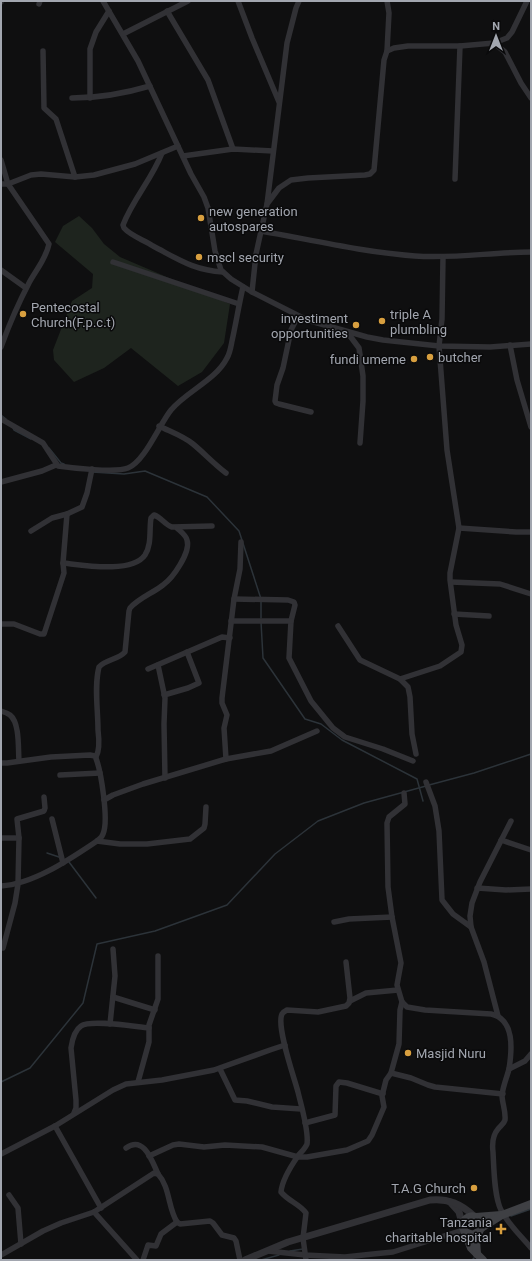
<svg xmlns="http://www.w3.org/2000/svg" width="532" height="1261" viewBox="0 0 532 1261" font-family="Roboto,sans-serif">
<rect width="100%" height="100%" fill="#0f0f10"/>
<path fill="#1e241e" d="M79,216L92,228L104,244L120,257L230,304L224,343L202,372L178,386L131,348L104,368L74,382L54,360L53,350L72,301L92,288L93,274L55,242L63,226Z"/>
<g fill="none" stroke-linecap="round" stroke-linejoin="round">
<g stroke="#2c3339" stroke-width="1.5">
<path d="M1,415L6,419"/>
<path d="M13,428L14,430L31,439"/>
<path d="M49,448L61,463L64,464"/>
<path d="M92,472L124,474L145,471L207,497L239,531L261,599V618"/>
<path d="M261,622L263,658L305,719L321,724L342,740L417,779L423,801"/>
<path d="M429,785L474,773L531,754"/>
<path d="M47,853L59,857"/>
<path d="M69,862L96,898"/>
<path d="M1,1082L30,1068L83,1003L97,944L155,931L227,905L275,854L318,821L364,803L426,786"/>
<path d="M511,1216L531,1209"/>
<path d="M290,1251L303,1249"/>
<path d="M261,1260L279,1255"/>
<path d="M472,1260L474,1258"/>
</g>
<g stroke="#313135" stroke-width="5.5">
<path d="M103,1L138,61L191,174L204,197L208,208L215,251L221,270L231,279L252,292L307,320L367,337L383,340L439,346L490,347L531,344"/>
<path d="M238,1L252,38L279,102"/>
<path d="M387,1L389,13L387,51"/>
<path d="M1,2V1"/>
<path d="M39,4L40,1"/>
<path d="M167,11L208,80L233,149"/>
<path d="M123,34L188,1"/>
<path d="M494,43L505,52L521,83L531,98"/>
<path d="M43,51L44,108L56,119L75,177"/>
<path d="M72,98C100,98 123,94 150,86"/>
<path d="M90,98V49L96,32L109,11"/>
<path d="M162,153C152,179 133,199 123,225L124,228C131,236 144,240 153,246C178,259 193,270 223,272"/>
<path d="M183,156L233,149L273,151"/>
<path d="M1,160L8,184L49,244C46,259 36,270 29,283C18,304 9,325 1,347"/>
<path d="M455,179L460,46"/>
<path d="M1,184H8L31,175L41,174L75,177L94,175L135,164L178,146"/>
<path d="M267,204L287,43L296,8L299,1"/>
<path d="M261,231C312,240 363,252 415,256C454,259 492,252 531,252"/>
<path d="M113,262L239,304"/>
<path d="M1,270L26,288"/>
<path d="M252,292L256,254L267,204L279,188L291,180L308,178L365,175L370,174L374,170L384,60L387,51L394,48L408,46H460L494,43L507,38L512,32L527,1"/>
<path d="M298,316L291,330L283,368L277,385L275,401L276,403L279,404L311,412"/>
<path d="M347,332L359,348L363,376V401L360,443"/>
<path d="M510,345L517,380L531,427"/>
<path d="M1,419L43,443L58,466C72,468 116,473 128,468C145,461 159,425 171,410C187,391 216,380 227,358C230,353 231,346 232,341C236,323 239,304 243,287"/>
<path d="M159,426C171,432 183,436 193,444C204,453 214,464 226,473"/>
<path d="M1,482L42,471L56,465"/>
<path d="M459,528L516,532H531"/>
<path d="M31,531L52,518L67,514L82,507L87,493L92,469"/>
<path d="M63,563C82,565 132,574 145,555C152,544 149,530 151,518L154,515C161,517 165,525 172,527L212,526"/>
<path d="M451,582L500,584L531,594"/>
<path d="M234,599L288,600L294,602L295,605L291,621L289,658L311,701L333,728L345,737L383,749L413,761"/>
<path d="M454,614L489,616"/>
<path d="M231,621H291"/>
<path d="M1,624H14L40,634H44L64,573L63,563L67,514"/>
<path d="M338,626L360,660L400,679L408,687L410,697L412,734L416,754"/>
<path d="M158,665L165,698L164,724L165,778"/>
<path d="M148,669L222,637L230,638"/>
<path d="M400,679L440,666L461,652L462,645L456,625L450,580V573L459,528L447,450L439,346L442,319L443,257"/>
<path d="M164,695L188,688L199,683L187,652"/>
<path d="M1,711C4,712 7,713 10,715C20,723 18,749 19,761"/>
<path d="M96,757C100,750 99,738 98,730C98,710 94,686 99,667C106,659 118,660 125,652L129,611L130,608C139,598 153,593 163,585C173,578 191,552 187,540C186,535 180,531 177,528"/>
<path d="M226,759L224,728L227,715L222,703V698L234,599L240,569L241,542"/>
<path d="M1,763H7L51,757L90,755L95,756C101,769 109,821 103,834C102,838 99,839 97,841C70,859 34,884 1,886"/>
<path d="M60,775L100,773"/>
<path d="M426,782L435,806L439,831L442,900L453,914L471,927"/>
<path d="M404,793L405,804L389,817L387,823L388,887L392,917L401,963L397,985L402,1002L407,1007L425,1010L491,1014C515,1019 512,1050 509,1069C507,1077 503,1086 502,1095C502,1103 506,1111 505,1120C504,1124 500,1126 498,1129C492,1136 492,1144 493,1152C494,1168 494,1196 501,1210C508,1224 521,1236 531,1248"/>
<path d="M104,800L113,795L143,784L226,759L271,751L317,731"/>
<path d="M52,819L63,863"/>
<path d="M1,838H19"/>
<path d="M501,840L531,850"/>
<path d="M97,841L120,844H147L190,839L204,828L205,824L206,807"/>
<path d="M477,888L506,890L531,889"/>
<path d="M334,922L349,919L392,917"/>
<path d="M3,948L15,903L18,884L19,838L17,819L44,811L45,808L44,797"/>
<path d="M113,997L155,1010"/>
<path d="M350,1001L366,993L398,990"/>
<path d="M498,1016L484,962L471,927L470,916L472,903L480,882L511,821"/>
<path d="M110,1024L115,976L113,949"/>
<path d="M220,1069L235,1100L247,1101L272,1107L301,1109"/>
<path d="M509,1069L525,1061L531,1054"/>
<path d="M391,1073L411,1078L428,1085L435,1087L503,1094"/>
<path d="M138,1082L149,1042V1025L158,999V956"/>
<path d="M74,1113L76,1108V1100L71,1048C72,1041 75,1030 81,1026C91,1019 136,1027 149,1028"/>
<path d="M305,1123L335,1115L336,1086L339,1082L347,1083L383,1094"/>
<path d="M55,1126L101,1208"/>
<path d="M126,1148C144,1135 152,1161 158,1174C170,1187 168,1208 177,1222L180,1224L210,1221L213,1223L222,1235L234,1238L236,1241L240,1260"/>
<path d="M1,1154L55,1126L113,1090L126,1084L162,1080L214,1070L270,1050L285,1045"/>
<path d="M149,1156L173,1145L179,1144L204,1147L225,1145L262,1147L298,1157H307L347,1150L368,1141L372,1135L384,1107L382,1096L386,1080L391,1073L399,1044L400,1010L402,1002"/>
<path d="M9,1195L18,1208L21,1244"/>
<path d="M94,1212L137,1260"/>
<path d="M268,1251L305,1255L345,1257L373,1254L393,1252L463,1230"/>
<path d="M1,1255L43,1231L61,1223L94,1212L154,1173L158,1174"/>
<path d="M143,1260L148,1245L156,1246L161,1234L177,1222"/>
<path d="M306,1260L303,1238L306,1213C300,1204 288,1201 281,1192C282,1180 291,1166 298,1156C301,1152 305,1149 307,1144C309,1131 301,1105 298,1092C294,1077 276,1026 282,1014C283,1012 285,1011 287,1010L318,1012L346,1006L349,1003L350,998L346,962"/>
</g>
<g stroke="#313135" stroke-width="7">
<path d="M450,1202L459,1212L462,1223"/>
<path d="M245,1260L288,1242L430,1200C448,1198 461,1204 474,1216"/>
</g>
<g stroke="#3f4044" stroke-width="8">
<path d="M476,1217L501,1215"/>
<path d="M480,1229L502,1215L531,1204"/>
<path d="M465,1232L471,1248L483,1260"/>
<path d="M477,1254L476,1240L481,1227L480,1221C474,1213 464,1216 462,1226L465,1232L473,1235L478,1232"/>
</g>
</g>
<g fill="#d89f3f" stroke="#0a0a0b" stroke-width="1.5">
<circle cx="201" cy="218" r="4"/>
<circle cx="199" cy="257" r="4"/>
<circle cx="23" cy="314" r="4"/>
<circle cx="382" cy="321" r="4"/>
<circle cx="356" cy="325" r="4"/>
<circle cx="430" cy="357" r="4"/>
<circle cx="414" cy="359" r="4"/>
<circle cx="408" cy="1053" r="4"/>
<circle cx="474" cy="1188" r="4"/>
<path d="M499 1223h4v4h4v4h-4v4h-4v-4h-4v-4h4z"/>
</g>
<g text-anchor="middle" stroke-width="3" stroke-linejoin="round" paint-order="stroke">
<g font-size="13" fill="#a2a6af" stroke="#0a0a0b" text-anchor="start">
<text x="209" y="216">new generation<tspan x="209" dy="15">autospares</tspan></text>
<text x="207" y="262">mscl security</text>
<text x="31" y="312">Pentecostal<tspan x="31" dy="15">Church(F.p.c.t)</tspan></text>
<text x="390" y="319">triple A<tspan x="390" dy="15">plumbling</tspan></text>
<text x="348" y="323" text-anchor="end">investiment<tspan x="348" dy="15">opportunities</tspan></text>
<text x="438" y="362">butcher</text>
<text x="406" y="364" text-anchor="end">fundi umeme</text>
<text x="416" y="1058">Masjid Nuru</text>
<text x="466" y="1193" text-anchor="end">T.A.G Church</text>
<text x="492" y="1227" text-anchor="end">Tanzania<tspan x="492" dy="15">charitable hospital</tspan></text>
</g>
</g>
<rect width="532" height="1261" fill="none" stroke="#a2a6af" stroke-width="4"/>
<g transform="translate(496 36)" stroke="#0a0a0b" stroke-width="3" paint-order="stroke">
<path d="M0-3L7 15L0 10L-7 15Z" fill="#a2a6af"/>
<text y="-6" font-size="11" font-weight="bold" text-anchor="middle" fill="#a2a6af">N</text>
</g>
</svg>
